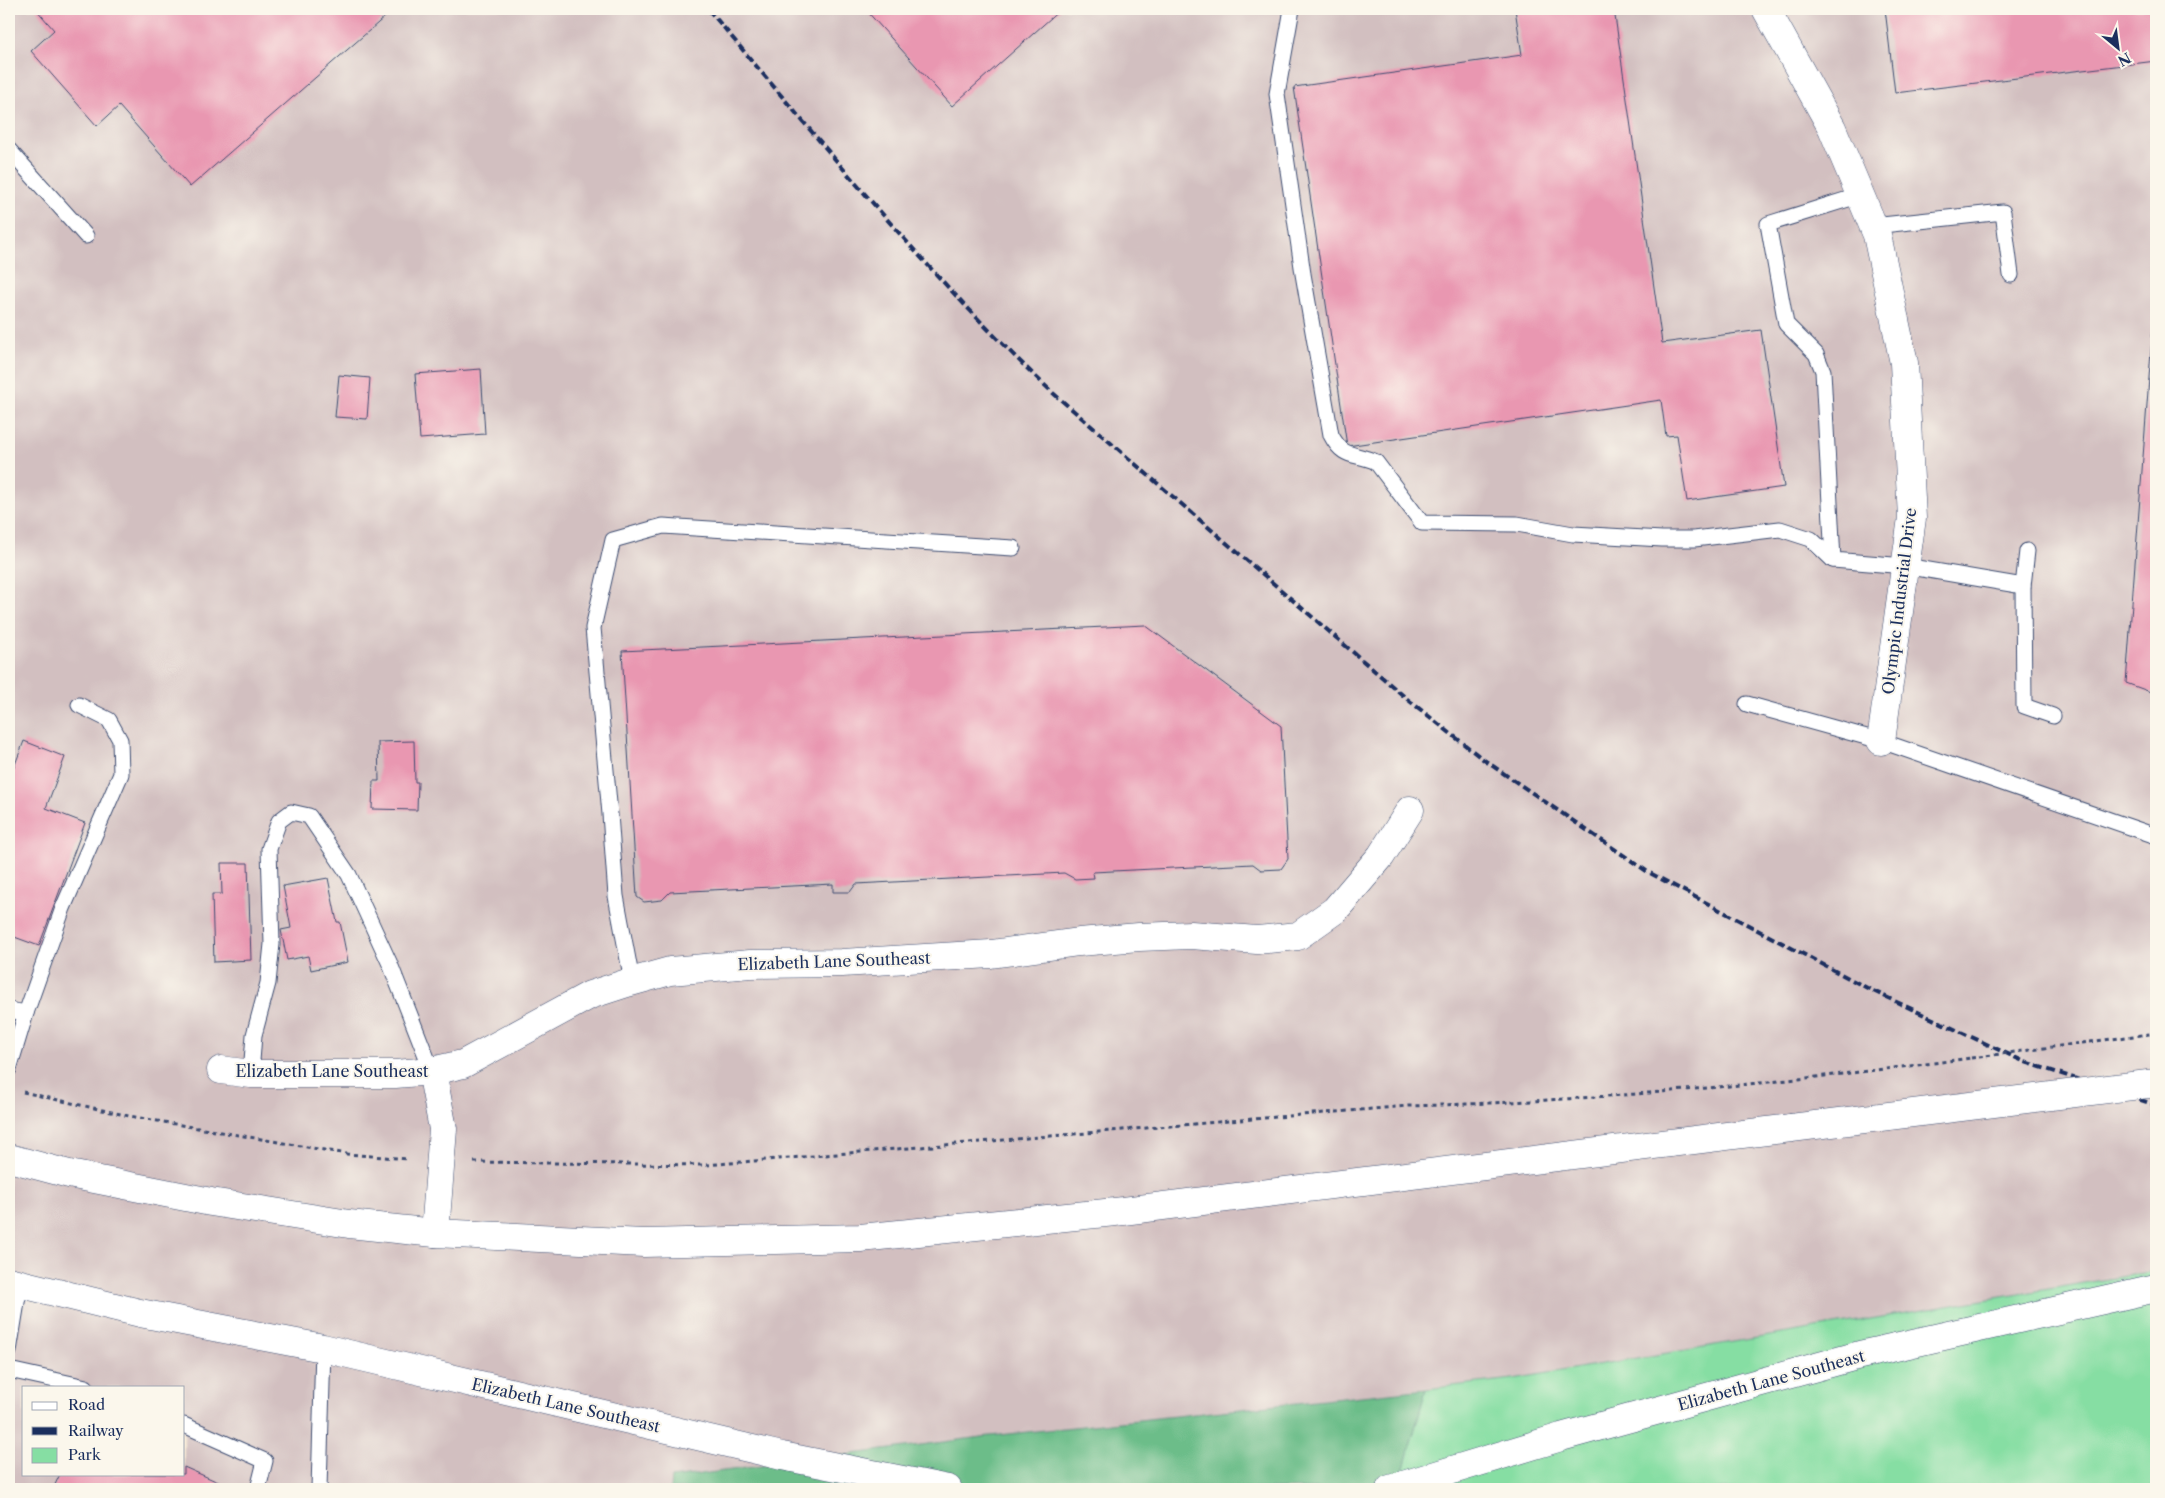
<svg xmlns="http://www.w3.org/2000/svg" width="2165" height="1498" viewBox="0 0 2165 1498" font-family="'Libre Caslon Text',serif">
<rect width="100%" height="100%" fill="#fbf7ec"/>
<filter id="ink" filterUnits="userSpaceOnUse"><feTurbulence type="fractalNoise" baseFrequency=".02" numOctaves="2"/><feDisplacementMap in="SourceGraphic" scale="10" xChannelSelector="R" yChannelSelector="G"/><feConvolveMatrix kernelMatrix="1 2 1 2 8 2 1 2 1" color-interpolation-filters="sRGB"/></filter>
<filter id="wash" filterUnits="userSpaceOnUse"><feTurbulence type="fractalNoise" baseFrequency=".0096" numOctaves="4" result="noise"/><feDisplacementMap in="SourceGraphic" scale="20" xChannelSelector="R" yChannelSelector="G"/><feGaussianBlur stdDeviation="1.12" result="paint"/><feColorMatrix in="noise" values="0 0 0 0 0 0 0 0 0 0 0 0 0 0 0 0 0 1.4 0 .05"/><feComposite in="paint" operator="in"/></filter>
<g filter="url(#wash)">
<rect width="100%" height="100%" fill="#f7ead5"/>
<path fill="#d2bfc0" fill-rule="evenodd" d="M9,9H2156V1271L1513,1379L981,1437L671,1478L670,1489H9ZM24,1387H184V1474H24Z"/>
<path fill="#86dea3" stroke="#508680" d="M2156,1271V1489H1398L1426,1389L1513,1379Z"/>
<path fill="#6cbd89" stroke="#447674" d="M1426,1389L1398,1489H670L671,1478L981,1437Z"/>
<g id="blocks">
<g fill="#e997b1">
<path d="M36,9H394L190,187L119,106L97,126L31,51L54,30Z"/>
<path d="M865,9H1061L952,106Z"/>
<path d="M1515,9H1614L1662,343L1761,330L1784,487L1687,501L1677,435L1666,436L1661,400L1347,446L1294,87L1522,55Z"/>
<path d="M1885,9H2156V61L1895,93Z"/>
<path d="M2155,298H2156V694L2126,683Z"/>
<path d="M481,369L485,434L420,439L415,374Z"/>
<path d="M339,375L370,378L367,419L335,417Z"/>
<path d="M1145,625L1281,726L1288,859L1281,869L1261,870L1253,864L1093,872L1094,878L1075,879L1064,873L856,884L850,892H833V884L670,892L662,900L644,902L637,897L622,651Z"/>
<path d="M24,741L65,757L46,808L85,823L39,946L9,935V774L11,775Z"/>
<path d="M414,741L415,782H418L417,810L372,809L373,781H379L378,742Z"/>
<path d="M221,863H248L251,960L214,962L212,894H222Z"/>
<path d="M328,878L337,922H340L348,962L311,970L308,956L287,960L281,930L291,928L283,886Z"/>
<path d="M184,1467L234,1489H53L60,1474H184Z"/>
</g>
</g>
</g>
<g filter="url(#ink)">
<use href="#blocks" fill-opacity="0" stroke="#3c4b70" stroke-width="1"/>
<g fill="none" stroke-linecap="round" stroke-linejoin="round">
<g stroke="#3c4b70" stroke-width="17">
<g id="service">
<path d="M1292,9L1277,94L1303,274L1331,435C1344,460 1354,452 1376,462L1422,523L1517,524L1573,534L1662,539H1694L1780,529L1811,539L1833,560"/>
<path d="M9,150L86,236"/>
<path d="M1861,195L1768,224L1786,324L1816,354L1823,371L1833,560L1905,566L2023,586L2027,551"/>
<path d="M1873,226L2003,212L2011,275"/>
<path d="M2023,586L2024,706L2053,716"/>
<path d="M1747,704L1881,741L2156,836"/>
<path d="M632,981L616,896L610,814L593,628L613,540L663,526L1013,548"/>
<path d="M9,1010L26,1013L63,908L121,774L120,740L109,720L79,705"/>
<path d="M9,1069L26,1013"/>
<path d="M251,1074L254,1035L268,983L272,944L269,849L279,821L291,812L309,816L349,875L390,964L432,1071"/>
<path d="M9,1351L20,1284"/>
<path d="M9,1370L86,1387"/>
<path d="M184,1425L265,1461L258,1489"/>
<path d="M319,1489L323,1348"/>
</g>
</g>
<g stroke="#3c4b70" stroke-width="29">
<g id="minor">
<path d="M1766,9L1832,128L1877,235L1904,363L1912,518L1881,741"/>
<path d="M221,1070L251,1074H395L432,1071L463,1064L590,995L627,983L670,971L750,964L842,963L991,954L1079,942L1139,937L1191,935L1257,940L1298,936L1335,910L1381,856L1410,810"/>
<path d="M432,1071L443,1129L435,1233"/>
<path d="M9,1281L140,1313L323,1348L782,1456L948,1489"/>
<path d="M1390,1489L1561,1437L1860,1355L2156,1288"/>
</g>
</g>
<g stroke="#3c4b70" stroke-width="29">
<path id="secondary" d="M9,1158L69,1174L211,1202L349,1224L435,1233L644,1243L860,1238L1115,1212L1791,1128"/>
</g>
<g stroke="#3c4b70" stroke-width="3" stroke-dasharray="4 4" stroke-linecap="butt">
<path d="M23,1092L129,1116L347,1154L408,1159"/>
<path d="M474,1162L706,1165L1408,1106C1597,1101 1784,1083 1971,1058"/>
</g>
<use href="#service" stroke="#fff" stroke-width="15"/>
<use href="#minor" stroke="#fff" stroke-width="28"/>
<use href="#secondary" stroke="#fff" stroke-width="28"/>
<path stroke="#1b2f5e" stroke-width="4" stroke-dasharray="8 4" stroke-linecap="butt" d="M708,9C820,140 927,275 1053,393L1406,698L1484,760L1648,872L1871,990L2025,1062L2156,1105"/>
<g stroke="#3c4b70" stroke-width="29" stroke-linecap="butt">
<path id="secondary-bridge" d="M1791,1128L2156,1083"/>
</g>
<path stroke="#3c4b70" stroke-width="3" stroke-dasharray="4 4" stroke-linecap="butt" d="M1971,1058L2156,1033"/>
<use href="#secondary-bridge" stroke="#fff" stroke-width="28"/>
</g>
</g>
<g text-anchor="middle" stroke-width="4" stroke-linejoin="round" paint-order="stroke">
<g font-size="16" fill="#1b2f5e" stroke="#fbf7ec">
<text transform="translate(1899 601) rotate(-83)" y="6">Olympic Industrial Drive</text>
<text transform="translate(834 961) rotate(-2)" y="6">Elizabeth Lane Southeast</text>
<text x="332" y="1077">Elizabeth Lane Southeast</text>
<text transform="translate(1771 1380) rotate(-15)" y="6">Elizabeth Lane Southeast</text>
<text transform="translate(566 1405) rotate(13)" y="6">Elizabeth Lane Southeast</text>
</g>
</g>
<rect width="2165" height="1498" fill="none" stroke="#fbf7ec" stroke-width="30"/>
<rect x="22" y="1386" width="162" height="90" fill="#fbf7ec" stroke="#a1a7b3"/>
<rect x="32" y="1402" width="25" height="8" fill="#ffffff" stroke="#a1a7b3"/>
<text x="68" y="1410" font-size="15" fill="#1b2f5e">Road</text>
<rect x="32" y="1427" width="25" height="8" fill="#1b2f5e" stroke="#a1a7b3"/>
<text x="68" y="1436" font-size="15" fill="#1b2f5e">Railway</text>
<rect x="32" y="1448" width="25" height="15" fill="#86dea3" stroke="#a1a7b3"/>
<text x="68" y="1460" font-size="15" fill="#1b2f5e">Park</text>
<g transform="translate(2118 48) rotate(151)" stroke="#fbf7ec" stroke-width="4" paint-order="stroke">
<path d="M0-4L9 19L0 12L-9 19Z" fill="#1b2f5e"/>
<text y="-8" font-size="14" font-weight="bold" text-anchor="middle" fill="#1b2f5e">N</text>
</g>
</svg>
